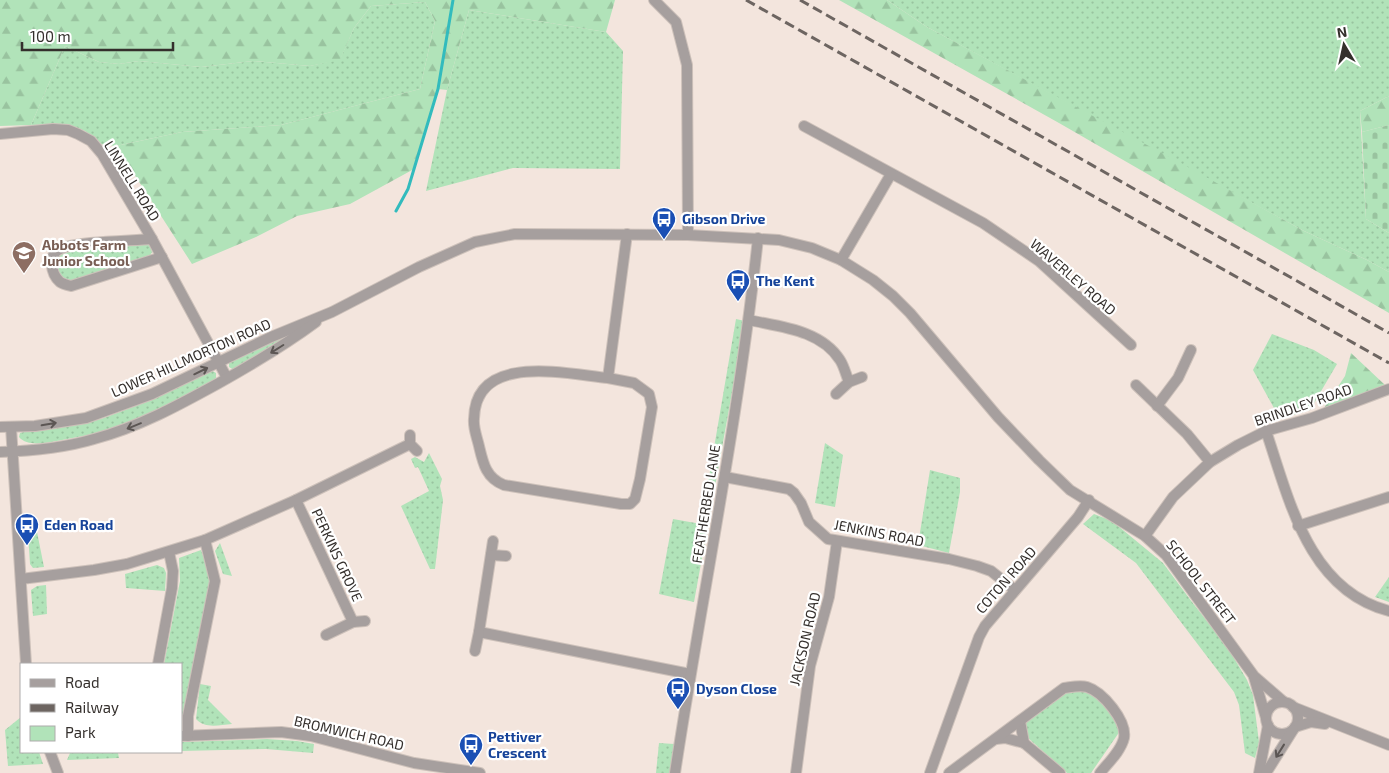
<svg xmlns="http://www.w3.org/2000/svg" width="1389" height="773" viewBox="0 0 1389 773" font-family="'Exo 2',sans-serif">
<defs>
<pattern id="green-dots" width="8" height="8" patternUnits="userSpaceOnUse" patternTransform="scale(1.25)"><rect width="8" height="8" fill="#b1e3b9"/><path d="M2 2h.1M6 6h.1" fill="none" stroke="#99c39f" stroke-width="1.8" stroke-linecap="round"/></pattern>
<pattern id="forest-firs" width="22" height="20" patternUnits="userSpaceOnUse" patternTransform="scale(1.25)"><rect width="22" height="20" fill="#b1e3b9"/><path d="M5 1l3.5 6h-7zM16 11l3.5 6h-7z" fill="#99c39f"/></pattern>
<pattern id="cemetery-stones" width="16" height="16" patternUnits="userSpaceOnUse" patternTransform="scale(1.25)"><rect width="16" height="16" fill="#b1e3b9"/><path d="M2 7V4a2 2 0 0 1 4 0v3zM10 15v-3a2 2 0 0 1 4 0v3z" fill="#99c39f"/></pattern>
</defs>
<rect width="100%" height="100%" fill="#f3e5dd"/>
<g fill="url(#green-dots)">
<path d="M887,0H1389V96L1360,111L1366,219L1389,233V272L1367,260L1304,231L927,27Z"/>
<path d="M425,2L435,21L420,89L281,125L182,132L116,146L100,144L85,131L64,124L31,125L65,46L99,62L119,64L139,61L201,67L253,61L310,66L340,59L354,28L371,6Z"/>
<path d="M469,10L606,32L623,51L620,169L513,168L426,191L447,90Z"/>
<path d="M146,243L150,246L152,252L150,256L71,282C58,277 56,272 56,258C69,246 126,244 146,243Z"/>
<path d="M736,319L745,321L694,602L659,594L673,519L701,524Z"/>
<path d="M296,330L270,349L234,370L229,367V363Z"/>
<path d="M1272,334L1314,350L1337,364L1310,410L1280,419L1253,370Z"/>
<path d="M211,370L216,373V378L211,382C177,400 142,421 104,432C90,435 76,437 62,440C50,442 28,448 19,437L20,433L27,431L101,419L149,401Z"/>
<path d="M825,443L843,455L835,507L815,503Z"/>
<path d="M429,453L442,479L440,486L443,500L435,569H430L401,506L429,491L418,467L415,468L411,459L415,457L424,462Z"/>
<path d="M930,470L960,478V492L949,553L918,545Z"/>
<path d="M1094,514L1112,521L1163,563L1192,602L1228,648L1247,680L1253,695L1259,742L1255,758L1245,753L1239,705L1234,692L1136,563L1083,524Z"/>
<path d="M37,532L44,567L33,568L30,564L28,533Z"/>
<path d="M220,543L232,576L223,574L215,551Z"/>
<path d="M201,550L211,579L181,725V664H164L180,581L179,558Z"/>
<path d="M157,565L164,568L166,573L165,591L126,588L125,574Z"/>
<path d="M1389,577V602L1375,597Z"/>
<path d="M46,585L47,614L33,616L31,590L37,586Z"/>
<path d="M200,684L211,686L208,700L232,724C219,725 205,729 196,719Z"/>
<path d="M1067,691H1090L1114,715L1120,731L1091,773H1067L1026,736L1025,722Z"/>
<path d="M21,717V752H39L43,764L8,766L5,730Z"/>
<path d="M267,739L297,741L314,744L313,753L266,749L181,751V742Z"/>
<path d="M659,743L674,744L671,773H656Z"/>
<path d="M75,752H168L118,753L119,758L67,760L70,753Z"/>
</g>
<g fill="url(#forest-firs)">
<path d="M0,0H615L606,32L469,10L447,90L438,89L414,169L350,204L297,216L256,237L192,264L116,146L182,132L281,125L420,89L435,21L425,2L371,6L354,28L340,60L310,66L253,61L201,67L139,61L119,64L99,62L65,46L31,125L0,126Z"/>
<path d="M839,0H887L927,27L1175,160L1304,231L1367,260L1389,272V313L1059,123Z"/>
<path d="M1389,96V125L1362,132L1360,111Z"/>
<path d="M1351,353L1385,385L1324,408L1345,376Z"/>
</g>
<path fill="url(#cemetery-stones)" d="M1389,125V233L1366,219L1362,132Z"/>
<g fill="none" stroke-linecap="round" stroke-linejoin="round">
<path stroke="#32bbbd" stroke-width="3" d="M396,211L408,189L438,89L453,0"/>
<g stroke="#cdc1ba" stroke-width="12">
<g id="minor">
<path d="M654,0L676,22L687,65L688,235"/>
<path d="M804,126L983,223L1039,261L1131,345"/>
<path d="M0,134L53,129L68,130L78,134L91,141L102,154L152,239L227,378"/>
<path d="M152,239C131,241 78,241 60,249C47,255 51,274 60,282C63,284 67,285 71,286L162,257"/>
<path d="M841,260L891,174"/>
<path d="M749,320C781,327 821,330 840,360C844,366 846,375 849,382"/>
<path d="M608,378C566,374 475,352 474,419C473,428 477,437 479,446C483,463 486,478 504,485L621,504H630L635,499L640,479L652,407L649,394L634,383L608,378L627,234"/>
<path d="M1136,385L1187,434L1210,462"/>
<path d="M836,394L849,382L862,377"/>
<path d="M1157,406L1178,378L1191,350"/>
<path d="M0,427L35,426L86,418L152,394L271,337L332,312L419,267L475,242L515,234L688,235L779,240L812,248L841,260L873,280L893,296L910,313L998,417L1039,460L1070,490L1145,536L1166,555L1254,676L1284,702"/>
<path d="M11,427L26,664"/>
<path d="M1266,431C1289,499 1308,590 1389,611"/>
<path d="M410,435V444L417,451"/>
<path d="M0,452C31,451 64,448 94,439C139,427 179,405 219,383C253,364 285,345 316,322"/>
<path d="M725,477L789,489L794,493L801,503L809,522L828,539L949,559L977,566L991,571L1015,590"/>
<path d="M296,500L353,622"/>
<path d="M1298,526L1389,497"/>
<path d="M1145,536L1173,497L1210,462L1238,445L1266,431L1312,418L1389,389"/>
<path d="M493,541L479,632L690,674"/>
<path d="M491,555L506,556"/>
<path d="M21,579L94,570L127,564L205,540L296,500L410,444"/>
<path d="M326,635L353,622L365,621"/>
<path d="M475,651L479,632"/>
<path d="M158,664L172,588L173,571L169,552"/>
<path d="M1254,677L1266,718"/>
<circle cx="1282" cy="718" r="16"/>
<path d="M1293,707L1389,745"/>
<path d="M1020,721L1024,743L1060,773"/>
<path d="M1295,727L1311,722L1325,724"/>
<path d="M181,736L281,732L311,736L414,763L480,773"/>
<path d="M188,736V716L215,581L205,540"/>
<path d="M996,739L1005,738L1024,743"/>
<path d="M50,752L58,773"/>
<path d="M675,773C702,595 739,418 758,238"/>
<path d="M796,773L810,666L829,597L837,541"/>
<path d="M930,773L979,637L985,626L1078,517L1089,500"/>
<path d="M949,773L1064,688C1072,687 1080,685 1087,687C1103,692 1127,721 1124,738C1121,751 1108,763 1100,773"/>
<path d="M1259,773L1268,725"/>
<path d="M1266,773L1293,730"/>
</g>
</g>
<use href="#minor" stroke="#a69f9e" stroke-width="10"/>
<g stroke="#6d6561" stroke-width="3" stroke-dasharray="10 5" stroke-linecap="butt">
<path d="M746,0L1389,363"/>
<path d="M800,0L1389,333"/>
</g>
</g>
<defs><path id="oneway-shaft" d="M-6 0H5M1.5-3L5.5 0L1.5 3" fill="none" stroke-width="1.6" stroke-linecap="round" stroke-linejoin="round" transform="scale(1.25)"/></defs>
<g stroke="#5c5654">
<use href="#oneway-shaft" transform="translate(277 349) rotate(148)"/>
<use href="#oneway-shaft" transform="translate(201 371) rotate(-26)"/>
<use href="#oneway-shaft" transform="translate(49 424) rotate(-10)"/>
<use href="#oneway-shaft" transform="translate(134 426) rotate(158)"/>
<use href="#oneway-shaft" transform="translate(1280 751) rotate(122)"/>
</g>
<defs>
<g id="bus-pin" transform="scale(1.25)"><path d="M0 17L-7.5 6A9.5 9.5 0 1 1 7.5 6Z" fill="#1a4fb4" stroke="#fff"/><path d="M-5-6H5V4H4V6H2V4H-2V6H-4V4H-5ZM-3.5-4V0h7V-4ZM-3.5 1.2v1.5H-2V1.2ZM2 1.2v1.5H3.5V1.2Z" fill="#fff"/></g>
<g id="school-pin" transform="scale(1.25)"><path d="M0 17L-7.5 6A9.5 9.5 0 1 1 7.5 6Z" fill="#8d6e63" stroke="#fff"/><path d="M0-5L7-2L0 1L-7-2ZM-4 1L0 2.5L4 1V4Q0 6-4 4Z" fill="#fff"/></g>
</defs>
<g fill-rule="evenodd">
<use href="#bus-pin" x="664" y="219"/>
<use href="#school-pin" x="24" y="253"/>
<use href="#bus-pin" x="738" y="281"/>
<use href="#bus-pin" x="27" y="525"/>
<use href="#bus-pin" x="678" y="689"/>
<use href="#bus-pin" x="471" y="745"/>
</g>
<g text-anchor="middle" stroke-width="4.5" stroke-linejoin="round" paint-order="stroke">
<g font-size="14" fill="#342f2c" stroke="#fff">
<text transform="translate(132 181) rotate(58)" y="5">LINNELL ROAD</text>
<text transform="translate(1073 277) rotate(41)" y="5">WAVERLEY ROAD</text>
<text transform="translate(191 358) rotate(-24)" y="5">LOWER HILLMORTON ROAD</text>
<text transform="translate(1303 405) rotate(-19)" y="5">BRINDLEY ROAD</text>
<text transform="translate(706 504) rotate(-81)" y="5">FEATHERBED LANE</text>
<text transform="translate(879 533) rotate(11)" y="5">JENKINS ROAD</text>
<text transform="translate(337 555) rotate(65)" y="5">PERKINS GROVE</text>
<text transform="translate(1006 580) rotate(-49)" y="5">COTON ROAD</text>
<text transform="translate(1201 582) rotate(52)" y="5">SCHOOL STREET</text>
<text transform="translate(805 639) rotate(-77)" y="5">JACKSON ROAD</text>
<text transform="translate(349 733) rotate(13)" y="5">BROMWICH ROAD</text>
</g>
<g font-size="14" font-weight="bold" fill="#164399" stroke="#fff" text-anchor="start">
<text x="682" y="224">Gibson Drive</text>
<text x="756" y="286">The Kent</text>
<text x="44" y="530">Eden Road</text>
<text x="696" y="694">Dyson Close</text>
<text x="488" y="742">Pettiver<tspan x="488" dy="16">Crescent</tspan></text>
</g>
<g font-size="14" font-weight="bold" fill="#785e54" stroke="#fff" text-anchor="start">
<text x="42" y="250">Abbots Farm<tspan x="42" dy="16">Junior School</tspan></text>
</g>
</g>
<rect x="20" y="663" width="162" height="90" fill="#ffffff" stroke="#aeacab"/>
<rect x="30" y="679" width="25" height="8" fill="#a69f9e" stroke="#aeacab"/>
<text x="65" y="688" font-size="15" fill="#342f2c">Road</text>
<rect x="30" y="704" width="25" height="8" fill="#6d6561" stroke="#aeacab"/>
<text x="65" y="713" font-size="15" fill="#342f2c">Railway</text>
<rect x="30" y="726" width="25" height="15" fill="#b1e3b9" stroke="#aeacab"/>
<text x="65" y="738" font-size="15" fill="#342f2c">Park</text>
<g transform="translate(1344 45) rotate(351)" stroke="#ffffff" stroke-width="4" paint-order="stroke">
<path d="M0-4L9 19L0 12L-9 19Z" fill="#342f2c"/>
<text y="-8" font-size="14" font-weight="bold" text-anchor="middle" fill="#342f2c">N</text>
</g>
<path d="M22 42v8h151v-8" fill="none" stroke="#342f2c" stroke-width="2.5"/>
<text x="30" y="42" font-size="15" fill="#342f2c" stroke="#ffffff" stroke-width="4" paint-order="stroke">100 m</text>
</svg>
